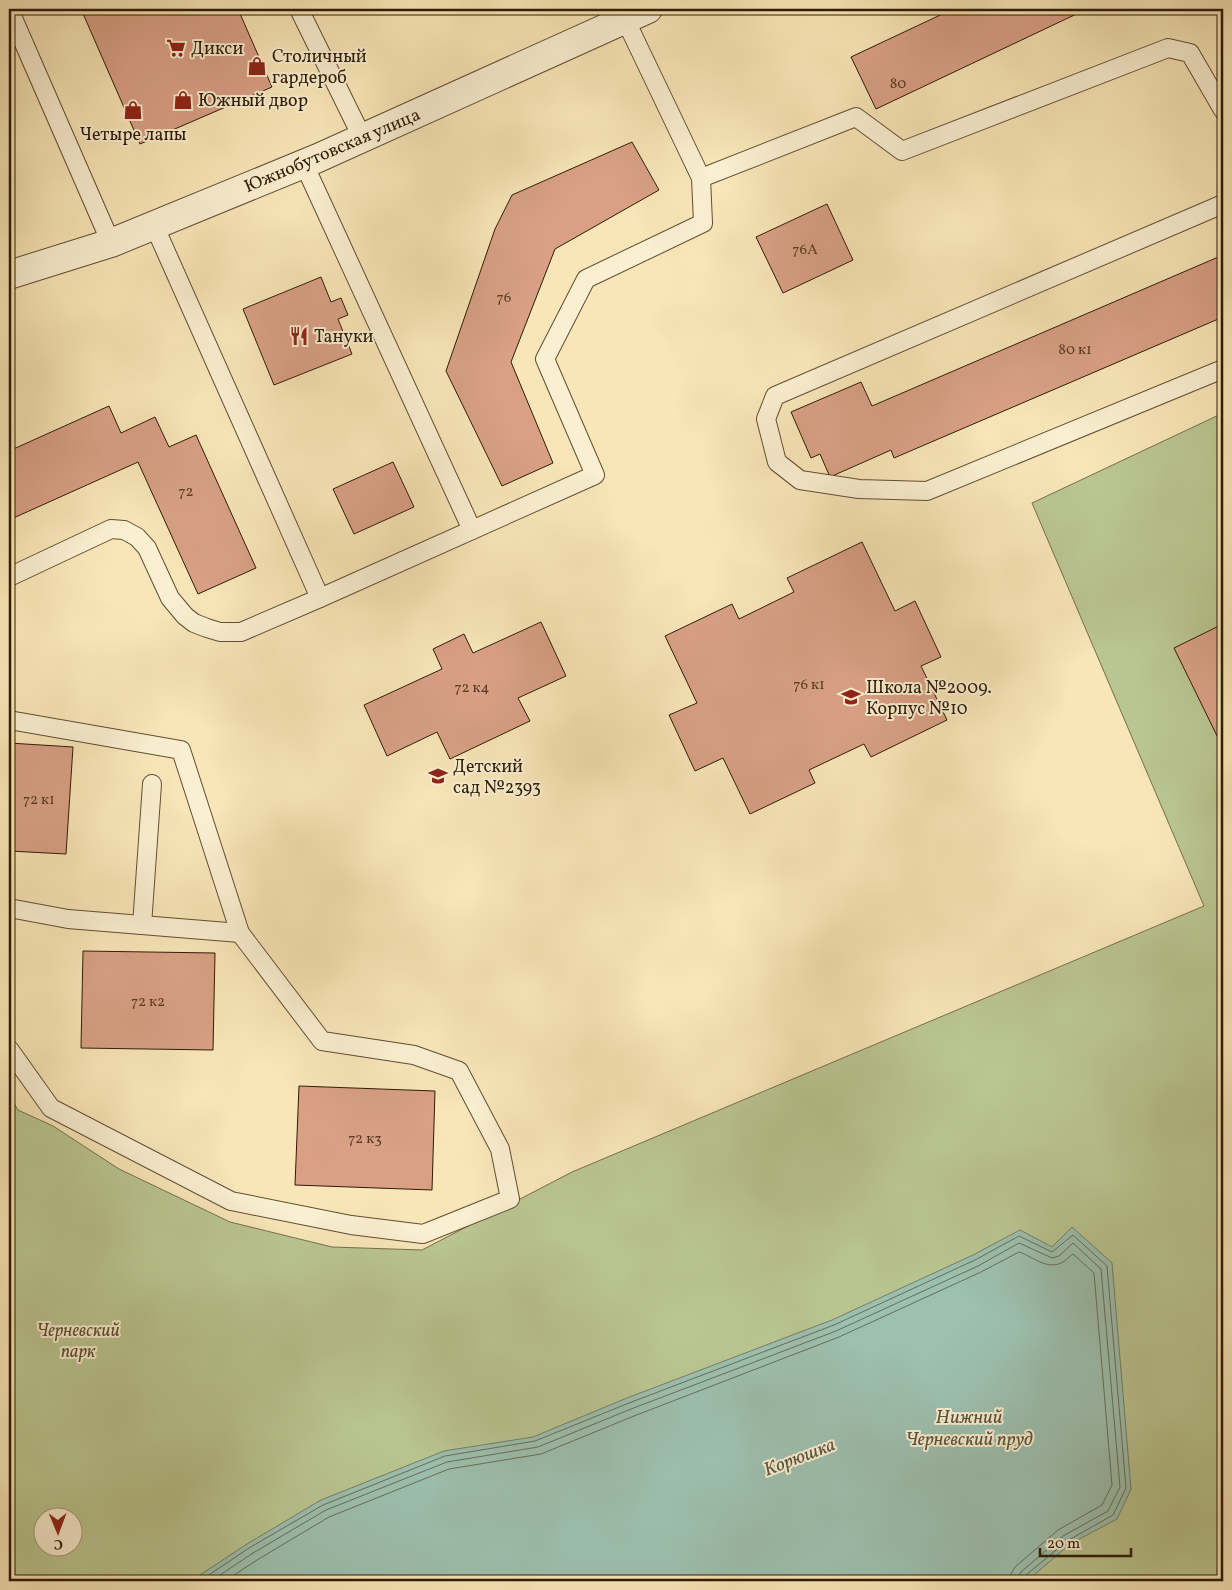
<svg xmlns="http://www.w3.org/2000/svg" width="1232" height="1590" viewBox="0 0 1232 1590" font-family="Vollkorn,serif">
<rect width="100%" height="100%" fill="#f8e6b8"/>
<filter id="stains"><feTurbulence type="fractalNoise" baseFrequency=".004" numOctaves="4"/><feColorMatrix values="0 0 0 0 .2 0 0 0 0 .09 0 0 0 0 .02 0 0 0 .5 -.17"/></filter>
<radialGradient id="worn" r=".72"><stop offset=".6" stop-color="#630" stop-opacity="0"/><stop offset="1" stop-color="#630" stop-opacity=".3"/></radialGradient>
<path fill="#bac691" stroke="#74704b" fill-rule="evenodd" d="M1223,413V1581H9V1095L18,1110L53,1126L119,1169L230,1222L332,1247L422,1250L572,1172L1204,906L1032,503ZM42,1518H72V1548H42Z"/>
<path fill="#9dc0af" stroke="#717e6b" d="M1072,1227L1112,1263L1131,1489L1117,1519L1070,1544L1027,1581H191L247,1544L321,1500L444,1451L533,1437L627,1398L832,1320L973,1255L1020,1230L1052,1247Z"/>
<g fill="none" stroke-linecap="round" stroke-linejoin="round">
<g stroke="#666e5a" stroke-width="1">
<path d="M200,1581L249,1548L323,1505L445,1456L535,1441L629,1403L834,1325L975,1260L1019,1236L1052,1252L1073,1235L1107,1266L1126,1488L1113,1515L1067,1541L1026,1575L1024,1581"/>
<path d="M211,1581L253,1553L326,1510L447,1462L538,1447L631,1409L836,1331L978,1266L1019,1243L1052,1258L1059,1256L1073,1243L1101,1269L1120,1487L1108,1511L1063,1536L1022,1571L1018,1576V1581"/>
<path d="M225,1581L257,1560L329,1517L449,1469L541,1454L634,1416L839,1337L981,1272L1019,1252C1032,1256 1046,1270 1061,1263C1066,1261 1069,1256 1073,1254L1094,1273L1112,1485L1102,1505L1058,1530L1015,1567L1011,1574L1010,1581"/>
</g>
</g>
<g fill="#d9a086" stroke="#2f1b05">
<path d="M81,9H238L272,87L140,144Z"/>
<path d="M953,9H1087L876,109L851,57Z"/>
<path d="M632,142L659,190L555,249L511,362L553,463L502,486L446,371L495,229L512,195Z"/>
<path d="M827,204L853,260L783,293L756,237Z"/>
<path d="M1223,255V317L894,458L891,450L830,477L820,454L811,458L791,412L861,382L872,406Z"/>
<path d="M321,277L331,302L341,298L348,315L338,319L352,354L274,385L243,309Z"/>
<path d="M109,406L121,433L155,417L169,447L196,435L256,568L198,594L138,462L9,520V451Z"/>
<path d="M393,462L414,507L354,534L333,489Z"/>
<path d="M862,542L895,611L915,601L941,657L921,666L947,720L871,757L864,744L809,770L815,783L750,814L723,758L695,771L669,715L697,703L665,636L732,604L739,619L794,592L787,578Z"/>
<path d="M541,622L566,676L518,698L530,721L450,759L437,732L387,756L364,705L442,669L433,649L464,634L473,653Z"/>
<path d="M1223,624V748L1174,648Z"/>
<path d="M9,743L73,747L66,854L9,851Z"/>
<path d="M83,951L215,953L213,1050L81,1048Z"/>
<path d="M299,1086L435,1091L432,1190L295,1185Z"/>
</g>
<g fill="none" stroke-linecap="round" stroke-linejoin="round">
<g stroke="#614e32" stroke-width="20">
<g id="service">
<path d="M9,9L111,243"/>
<path d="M299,9L363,139"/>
<path d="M304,164L472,530"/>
<path d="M701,178L856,117L902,151L1168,48L1190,53L1223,110"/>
<path d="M1223,204L775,396L766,419L777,462L800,480L859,489L927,491L1223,369"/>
<path d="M154,225L320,598"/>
<path d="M9,577L111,529L124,530L137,537L147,548L170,598L185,616L194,623L207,628L220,632H241L320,598L595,475L545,359L586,279L703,223L701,178L625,19"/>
<path d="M9,720L181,750L240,933L322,1041L414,1055L459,1071L500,1149L510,1199L423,1234L351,1225L231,1201L51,1108L9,1049"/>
<path d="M9,908L68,919L240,933"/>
<path d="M142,925L152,784"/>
</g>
</g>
<g stroke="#614e32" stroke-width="30">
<path id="tertiary" d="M9,275L111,243L318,158L648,9"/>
</g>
<use href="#service" stroke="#faefd1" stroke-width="18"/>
<use href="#tertiary" stroke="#faefd1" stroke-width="28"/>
</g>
<defs>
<g id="supermarket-bare" transform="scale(1.5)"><path d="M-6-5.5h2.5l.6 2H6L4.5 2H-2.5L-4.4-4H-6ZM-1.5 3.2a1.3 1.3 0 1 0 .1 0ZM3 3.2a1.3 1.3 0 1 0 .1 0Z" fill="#8f2418" stroke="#faefd1" stroke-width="2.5" paint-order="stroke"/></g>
<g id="shop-bare" transform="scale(1.5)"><path d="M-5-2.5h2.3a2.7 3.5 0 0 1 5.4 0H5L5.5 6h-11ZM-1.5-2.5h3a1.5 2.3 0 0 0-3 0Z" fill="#8f2418" stroke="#faefd1" stroke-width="2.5" paint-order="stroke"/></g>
<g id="restaurant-bare" transform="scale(1.5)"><path d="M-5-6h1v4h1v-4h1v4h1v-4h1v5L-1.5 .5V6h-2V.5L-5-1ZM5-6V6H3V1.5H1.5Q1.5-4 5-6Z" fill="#8f2418" stroke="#faefd1" stroke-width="2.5" paint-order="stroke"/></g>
<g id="school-bare" transform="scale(1.5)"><path d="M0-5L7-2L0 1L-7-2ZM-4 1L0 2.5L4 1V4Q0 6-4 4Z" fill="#8f2418" stroke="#faefd1" stroke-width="2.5" paint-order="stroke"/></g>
</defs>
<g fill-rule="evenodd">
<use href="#supermarket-bare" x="176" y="48"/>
<use href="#shop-bare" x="257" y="66"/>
<use href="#shop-bare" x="183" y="100"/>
<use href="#shop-bare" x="133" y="110"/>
<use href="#restaurant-bare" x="299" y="336"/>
<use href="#school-bare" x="851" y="697"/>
<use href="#school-bare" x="438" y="776"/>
</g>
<g text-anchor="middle" stroke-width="4" stroke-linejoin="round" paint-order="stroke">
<g font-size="15" fill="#5a3c25">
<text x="898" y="88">80</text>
<text x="805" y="254">76А</text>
<text x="504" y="302">76</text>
<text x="1075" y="354">80 к1</text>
<text x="186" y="496">72</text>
<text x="809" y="689">76 к1</text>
<text x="472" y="692">72 к4</text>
<text x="39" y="804">72 к1</text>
<text x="148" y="1006">72 к2</text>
<text x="365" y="1143">72 к3</text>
</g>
<g font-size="18" fill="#2f1b05" stroke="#faefd1" text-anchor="start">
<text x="191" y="54">Дикси</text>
<text x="272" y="62">Столичный<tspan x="272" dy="21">гардероб</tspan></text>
<text x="198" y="106">Южный двор</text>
<text x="133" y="140" text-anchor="middle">Четыре лапы</text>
<text x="314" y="342">Тануки</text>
<text x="866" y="693">Школа №2009.<tspan x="866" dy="21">Корпус №10</tspan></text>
<text x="453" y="772">Детский<tspan x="453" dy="21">сад №2393</tspan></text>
</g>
<g font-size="18" fill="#2f1b05" stroke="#faefd1">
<text transform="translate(332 150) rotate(-23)" y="6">Южнобутовская улица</text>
</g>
<g font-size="18" font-style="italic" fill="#594e2f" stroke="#faefd1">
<text x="78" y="1336">Черневский<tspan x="78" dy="21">парк</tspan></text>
</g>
<g font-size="19" font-style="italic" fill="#565540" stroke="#faefd1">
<text x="969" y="1423">Нижний<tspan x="969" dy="22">Черневский пруд</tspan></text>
<text transform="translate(799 1456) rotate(-21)" y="7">Корюшка</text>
</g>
</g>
<rect width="1232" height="1590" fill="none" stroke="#f8e6b8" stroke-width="30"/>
<rect x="10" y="10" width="1212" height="1570" fill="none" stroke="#2f1b05" stroke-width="2.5"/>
<rect x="15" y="15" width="1202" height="1560" fill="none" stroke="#2f1b05"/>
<g transform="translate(58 1532) rotate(179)"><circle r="24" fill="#faefd1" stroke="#a99a7f"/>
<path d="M0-4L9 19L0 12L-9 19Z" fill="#8f2418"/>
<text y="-8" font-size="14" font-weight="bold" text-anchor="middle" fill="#2f1b05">С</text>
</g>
<path d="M1040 1548v8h91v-8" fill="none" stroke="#2f1b05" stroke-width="2.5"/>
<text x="1047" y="1548" font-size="15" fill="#2f1b05" stroke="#faefd1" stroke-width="4" paint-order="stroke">20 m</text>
<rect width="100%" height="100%" filter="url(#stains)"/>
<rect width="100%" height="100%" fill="url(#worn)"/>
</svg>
